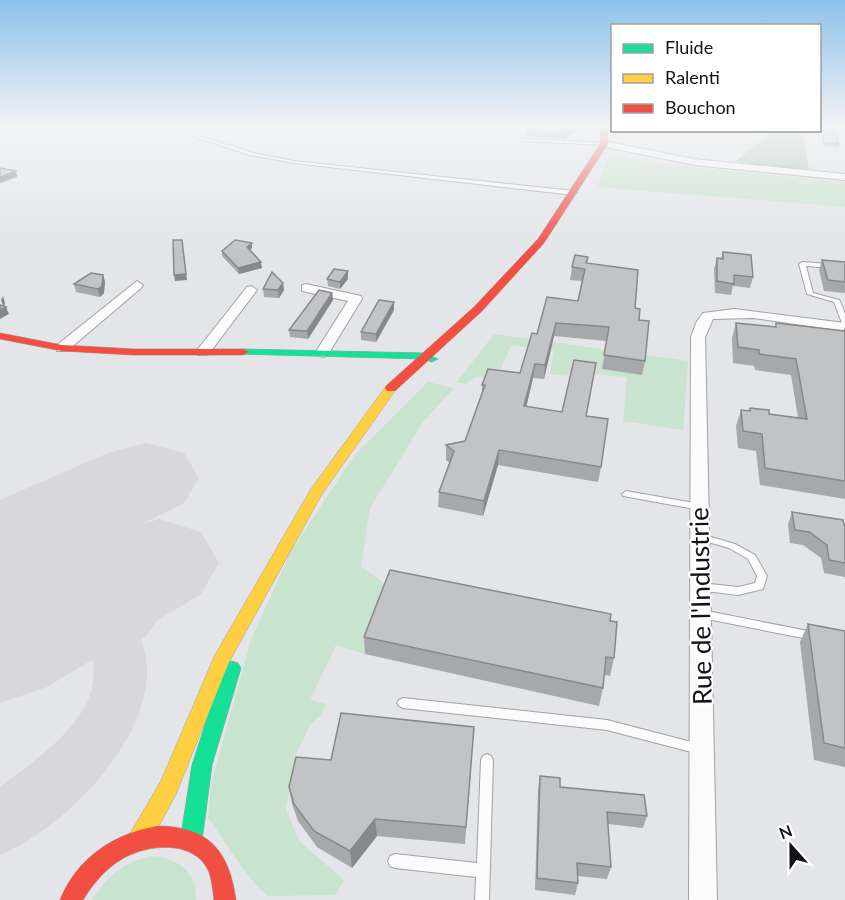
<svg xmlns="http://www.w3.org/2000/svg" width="845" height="900" viewBox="0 0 845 900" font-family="Lato,sans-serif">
<rect width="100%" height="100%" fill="#e3e5e8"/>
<g fill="#c8e3ce">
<path d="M609,155L679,166L845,182V207L597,187Z"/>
<path d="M494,334L688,361L683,430L623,421L627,377L569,372L568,376L550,374L554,351L511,345L498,376L476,377L466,384L457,382Z"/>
<path d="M428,382L454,388L423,422L370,508L361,566L390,588L365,654L336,645L310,700L326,704L321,715L310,725L296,754L286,810L300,842L344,880L335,895L268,896C243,875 228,844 208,818L211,784L251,640L290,553L354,456Z"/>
<path d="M151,856C178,858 197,871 196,900H92C107,876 123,863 151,856Z"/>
</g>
<path fill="#aac7b0" d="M773,131H802L809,169L732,164Z"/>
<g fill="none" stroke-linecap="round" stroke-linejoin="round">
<path fill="#d8d8da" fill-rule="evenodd" d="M126,563L156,569C169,592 162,623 141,640C173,720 69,827 0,855V787C31,764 73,735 89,698C94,684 94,671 93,656L48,650L26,656L8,650L0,635L8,620C37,611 46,608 77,613L70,598L77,585L95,579L102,581L109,568Z"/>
<path fill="#d8d8da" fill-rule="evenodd" d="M146,443L184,453L199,478L184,503L142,524L159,519L201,532L219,563L201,594L47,687L0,703V500L108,453Z"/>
<g stroke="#a1a2a4" stroke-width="2">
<g id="lane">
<path d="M162,126H168L253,153L294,161L574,191L577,193L574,195L294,163L250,155Z"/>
<path d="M522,139L604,143L606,144L604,145L524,141H522Z"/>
<path d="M802,262L830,264L833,266L830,268L806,266L813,293L839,300L840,301L845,314V325L842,323L834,302L807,294L799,264Z"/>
<path d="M626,491L700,504L703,505L704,507L703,509L700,510L623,496L622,494Z"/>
<path d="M701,534L735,544L755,555L767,576L763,589L738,595L697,590L696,587L697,584L701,583L738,587L755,583L757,576L748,559L729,548L698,539L696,537L698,535Z"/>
<path d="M702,610L813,632L817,633L818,636L817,639L813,640L702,618L698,617L697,614L698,611Z"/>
<path d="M403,698L607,720L699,744L703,745L705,749L703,753L699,754L607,730L403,708L399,706L397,703L399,700Z"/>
<path d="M487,754L491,756L493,760L489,900H475L476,877L395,868L390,866L388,861L390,856L395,854L477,863L481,760L483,756Z"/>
</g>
</g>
<g stroke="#a1a2a4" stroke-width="2">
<g id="street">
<path d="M830,126H845V131L831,128Z"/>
<path d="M604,141L694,159L845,174V180L694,165L601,146V142Z"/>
<path d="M137,281L143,285L141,288L67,351H57V345Z"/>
<path d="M306,284L361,296L362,299L327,356L322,357L315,353L348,301L302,291V285Z"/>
<path d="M251,286L257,290L208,355H198V349L247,287Z"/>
<path d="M734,309L845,323V331L753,318L713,319L705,337L717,900H689L691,337L696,323L703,313Z"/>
</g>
</g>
<g stroke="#a1a2a4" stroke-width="1">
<g id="fast">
<path d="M243,349L424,353L438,359L432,362L423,359L239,354V350Z"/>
<path d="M232,661L238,663L241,668L212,765L202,841L199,849L191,852L183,849L180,841L192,765L223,668L226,663Z"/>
</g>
</g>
<g stroke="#a1a2a4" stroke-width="1">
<path id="slow" d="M391,384L397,388L322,494L229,662L176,794L147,848L139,851L131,848L128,840L131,832L161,781L215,655L311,489L387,385Z"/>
</g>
<g stroke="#a1a2a4" stroke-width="1">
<g id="jam">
<path d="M601,126H607L608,144L544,243L482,311L395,391H387L385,388L387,385L474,307L538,239L600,144Z"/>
<path d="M0,333L62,345L133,349H243L249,352L243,355H133L62,351L0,339Z"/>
<path d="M157,826C209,826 229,851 236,900H214C213,891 212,881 209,872C195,839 147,844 122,859C105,869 93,884 83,900H60C77,858 113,834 157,826Z"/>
</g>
</g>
<use href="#lane" fill="#fbfbfc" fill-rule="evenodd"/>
<use href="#street" fill="#fbfbfc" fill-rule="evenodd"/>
<use href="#fast" fill="#16e098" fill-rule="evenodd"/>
<use href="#slow" fill="#ffcf43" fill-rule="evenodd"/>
<use href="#jam" fill="#f24e42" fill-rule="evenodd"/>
</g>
<g fill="#a6a8a9">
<path d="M536,126H592V131L580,130L563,139L525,136L526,131Z"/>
<path d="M822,130L839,144L838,147L823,146L821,133Z"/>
<path d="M252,248L250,250L262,268L239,274L222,256V251Z"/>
<path d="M723,252L753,277L750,288L733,286L731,295L715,293L714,269L717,258L721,259Z"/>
<path d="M588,257L587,264L635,308L639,320L645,361L642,375L602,369L607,341L554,336L544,379L533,378L526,407L587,416L601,467L598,482L498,465L483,516L438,507L439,492L450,463L446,460V445L465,441L482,395V385L520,373L537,334L578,301L582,281L570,280L572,267Z"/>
<path d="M822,260L845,262V293L824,291L819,270Z"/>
<path d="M103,275L105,282L104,293L100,297L76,292L74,284Z"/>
<path d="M327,279H348L340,289L328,286Z"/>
<path d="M283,283L284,290L279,298L264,297L263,289Z"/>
<path d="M332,293L333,300L308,339L290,337L289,330Z"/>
<path d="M394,310L376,342L361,340V332Z"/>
<path d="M736,323L775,327L776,323L843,331L845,327V499L760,485L756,451L738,448L736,426L741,410L749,411L750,408L769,414L798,418L791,375L755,370L754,366L733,363L732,338Z"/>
<path d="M792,512L845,528V577L824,573L821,558L803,545L790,543L788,524Z"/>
<path d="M610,621L614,658L610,676L604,675L603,688L599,706L365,654L364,637Z"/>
<path d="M808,624L845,631V767L814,760L800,642Z"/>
<path d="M474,727L465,844L377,836L352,868L317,847L298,821L292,804L289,787L331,760Z"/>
<path d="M540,776L560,787L647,816L643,828L608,824L611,867L607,879L578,876V883L575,895L535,890L538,789Z"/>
</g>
<g fill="#87888a">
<path d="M579,126H581L580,130L563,139L564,134Z"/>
<path d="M16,171L17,177L0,183V177Z"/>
<path d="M182,240L187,280L175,281L174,275Z"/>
<path d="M252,243V248L247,252V247Z"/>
<path d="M261,262L262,268L239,274L238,268Z"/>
<path d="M348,271V279L340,289V282Z"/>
<path d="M103,275L105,282L104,293L100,297L98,289Z"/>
<path d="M283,283L284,290L279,298L278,290Z"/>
<path d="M332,293L333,300L308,339L307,331Z"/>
<path d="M3,296L5,303L4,308L6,307L9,314L0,319V310L4,308L1,300Z"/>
<path d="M394,302V310L376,342V334Z"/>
<path d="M556,323L554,336L544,379L545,365Z"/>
<path d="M535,364L533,378L523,421L524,406Z"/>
<path d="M499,450L498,465L483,516L484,501Z"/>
<path d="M375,819L377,836L352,868L350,851Z"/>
</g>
<g fill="#c1c3c5" stroke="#87888a" stroke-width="1.5">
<path d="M536,126H579L564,134L526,131Z"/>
<path d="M822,130L835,132L839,144L824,143Z"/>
<path d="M0,168L16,171L0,177Z"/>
<path d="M173,240H182L186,274L174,275Z"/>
<path d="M235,240L252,243L247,247L261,262L238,268L222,251Z"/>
<path d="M723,252L751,255L753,277L734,275V284L717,281V258L723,259Z"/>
<path d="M575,255L588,257L586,263L638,270L635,308L640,309L639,320L649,321L645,361L604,355L609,327L556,323L545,365L535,364L524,406L562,412L574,360L596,363L586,416L608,419L601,467L499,450L484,501L439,492L454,451L446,445L465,441L485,385H482L488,369L520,373L532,333L537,334L547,297L578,301L585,269L572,267Z"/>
<path d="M822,260L845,262V282L828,280Z"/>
<path d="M334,269L348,271L340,282L327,279Z"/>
<path d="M272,272L283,283L278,290L263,289Z"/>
<path d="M91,273L103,275L102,286L98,289L74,284Z"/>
<path d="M319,290L332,293L307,331L289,330Z"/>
<path d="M379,300L394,302L376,334L361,332Z"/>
<path d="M0,305L6,307L0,310Z"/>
<path d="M736,323L776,327V323L845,331V481L765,468L762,434L743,431L741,410L750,411V408L769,410V414L807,419L796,359L759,354V350L738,347Z"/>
<path d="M792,512L843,520L845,528V563L829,560L827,545L809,532L795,530Z"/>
<path d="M390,570L611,614L610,621L617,622L614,658L606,657L603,688L364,637Z"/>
<path d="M808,624L845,631V748L824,743Z"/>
<path d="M341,713L474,727L466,827L375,819L350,851L314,831L294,804L289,787L296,757L331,760Z"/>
<path d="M540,776L560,778V787L644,795L647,816L607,812L611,867L577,863L578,883L537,878Z"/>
</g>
<linearGradient id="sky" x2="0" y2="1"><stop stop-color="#8dc1ea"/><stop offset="0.5" stop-color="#f2f3f5"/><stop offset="1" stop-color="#f2f3f5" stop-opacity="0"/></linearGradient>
<rect width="845" height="252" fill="url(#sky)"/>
<g text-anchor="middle" stroke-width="4.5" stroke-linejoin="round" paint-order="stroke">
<g font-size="26" fill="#111315" stroke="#fff">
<text transform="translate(701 606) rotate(-91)" y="9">Rue de l'Industrie</text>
</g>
</g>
<rect x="611" y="24" width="210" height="108" fill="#ffffff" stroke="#a0a1a1" stroke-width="1.5"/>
<rect x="623" y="44" width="30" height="9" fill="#16e098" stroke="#a0a1a1" stroke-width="1.5"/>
<text x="665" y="54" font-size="18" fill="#111315">Fluide</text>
<rect x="623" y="74" width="30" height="9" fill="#ffcf43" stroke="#a0a1a1" stroke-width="1.5"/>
<text x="665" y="84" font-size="18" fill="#111315">Ralenti</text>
<rect x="623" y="104" width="30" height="9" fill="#f24e42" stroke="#a0a1a1" stroke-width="1.5"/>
<text x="665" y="114" font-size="18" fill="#111315">Bouchon</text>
<g transform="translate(791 846) rotate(339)" stroke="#ffffff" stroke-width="4.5" paint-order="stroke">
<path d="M0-4.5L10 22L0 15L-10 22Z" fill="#111315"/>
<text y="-9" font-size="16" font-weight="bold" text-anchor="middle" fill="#111315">N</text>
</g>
</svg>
